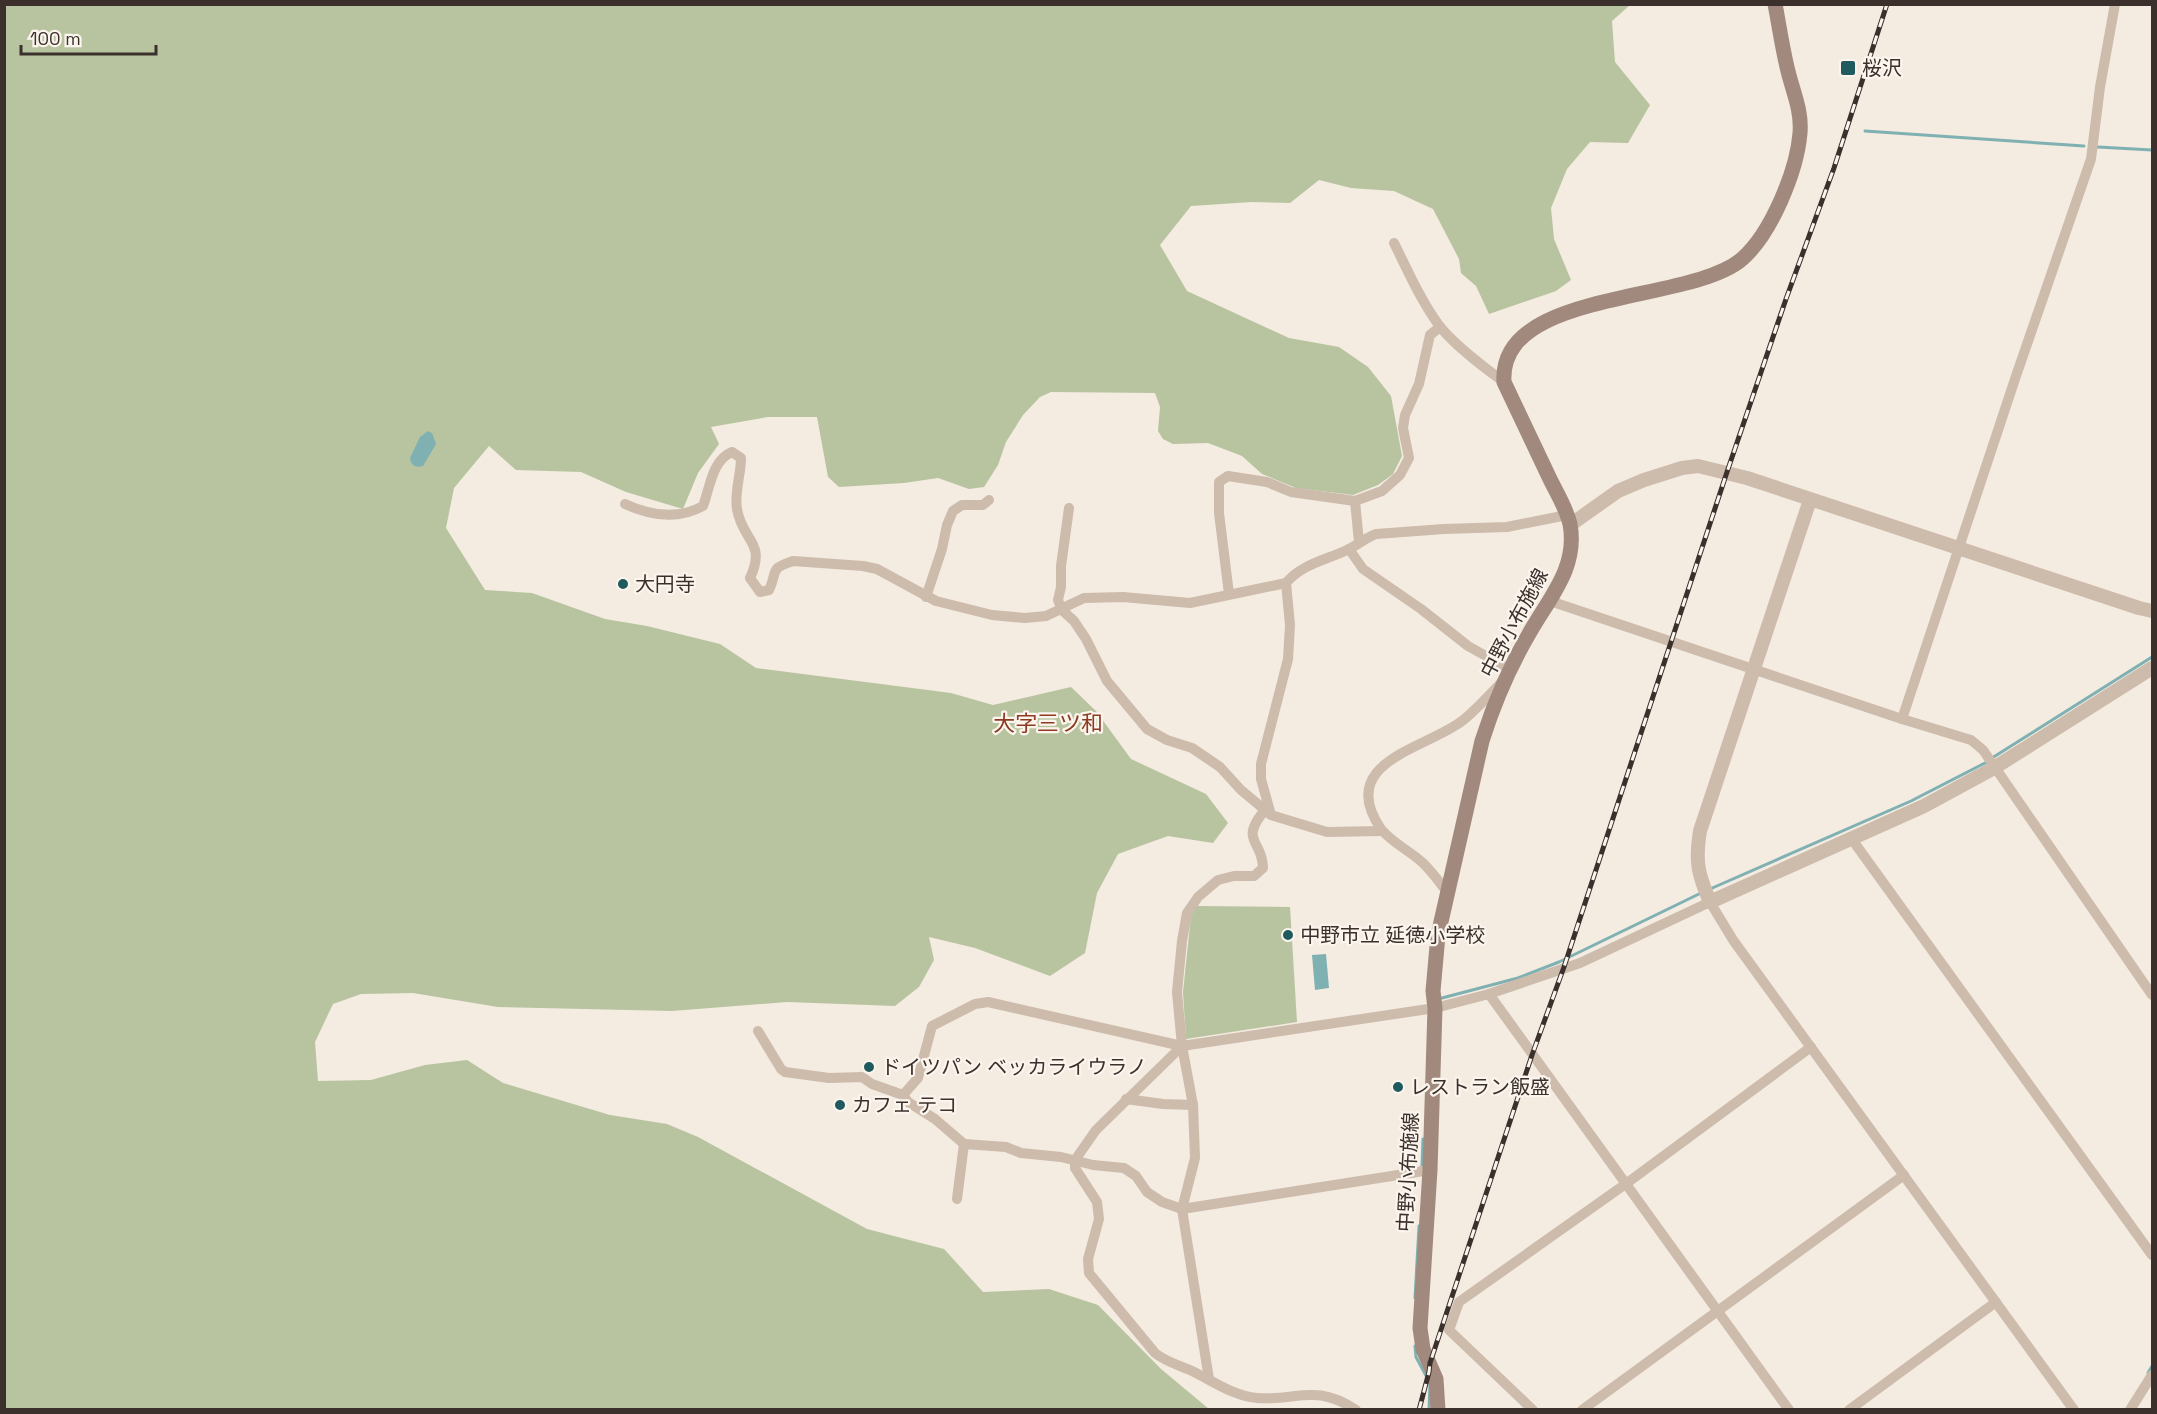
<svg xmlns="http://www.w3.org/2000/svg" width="2157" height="1414" viewBox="0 0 2157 1414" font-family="'Space Grotesk','Noto Sans JP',sans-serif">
<rect width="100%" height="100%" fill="#f4ebe1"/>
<g fill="#b8c4a0">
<path d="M5,5H1630L1612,21L1615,62L1650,105L1628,143L1590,142L1567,169L1551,208L1554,239L1571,280L1556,291L1489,314L1476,286L1461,273L1459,259L1433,209L1394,191L1351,188L1319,180L1290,203L1252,202L1191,206L1160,245L1187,291L1289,338L1339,347L1368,367L1391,396L1402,456L1393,474L1378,485L1353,495L1296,488L1262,474L1242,456L1208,443L1173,444L1163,439L1158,431L1160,407L1155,393L1051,392L1040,397L1023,415L1006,442L998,465L984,487L969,489L938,478L904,483L839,487L828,477L817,417H768L711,427L719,444L698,473L683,509L626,492L581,472L516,470L489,446L454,488L446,528L485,590L532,593L605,619L647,626L720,644L756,668L951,693L993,705L1071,687L1096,711L1131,759L1206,794L1228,823L1213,843L1168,836L1118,854L1097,893L1085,953L1050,976L975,948L929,937L934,960L919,987L895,1006L787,1002L672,1011L498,1007L413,993L361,994L333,1004L315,1042L318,1081L371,1080L425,1065L467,1060L503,1083L610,1115L667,1124L698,1137L867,1229L944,1249L983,1292L1049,1289L1098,1305L1161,1369L1209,1409L5,1410Z"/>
<path d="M1197,906L1290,907L1297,1022L1186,1039L1183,992L1191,916Z"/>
</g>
<g fill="#7fb0b2">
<path d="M428,431L432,433L436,444L423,466C416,468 411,466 410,458L420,437Z"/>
<path d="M1326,954L1329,988L1315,990L1312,955Z"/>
</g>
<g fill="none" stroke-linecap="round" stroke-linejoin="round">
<g stroke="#7fb0b2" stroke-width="3">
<path d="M1865,131L2084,146"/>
<path d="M2098,147L2152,150"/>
<path d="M1992,758L2152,657"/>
<path d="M1710,889L1911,801L1987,762"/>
<path d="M1442,998L1518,978L1559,962L1701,893"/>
<path d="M1422,1167L1423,1139"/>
<path d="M1415,1298L1419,1226"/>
<path d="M1415,1346L1416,1357L1430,1383L1429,1410"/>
<path d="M2148,1373L2152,1366"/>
</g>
<g stroke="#cdbbac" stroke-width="10">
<path d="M1394,243C1408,271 1420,299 1438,324C1451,342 1486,369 1504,382"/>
<path d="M625,504C651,516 678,520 703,506C710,488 712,460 732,452L741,458C741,475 734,493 737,509C742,541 767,542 750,578L760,592L769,590C778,572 768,569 793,561L863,566L877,569L936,601L992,615L1025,618L1046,616L1084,598L1123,597L1190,603L1286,583C1302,564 1326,560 1347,550C1358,545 1365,538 1376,534L1444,529L1507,527L1567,515"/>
<path d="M1069,508L1061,566V587L1058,600L1062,610L1074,621L1086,639L1107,681L1147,729L1167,740L1192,748L1220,767L1241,790L1271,815L1327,832L1382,831"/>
<path d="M1359,542L1355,501L1382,491L1400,475L1409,458L1403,428L1405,415L1419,384L1430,335L1440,327"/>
<path d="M1349,549L1363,569L1421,609L1468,646L1511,670"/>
<path d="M1229,594L1219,513V482L1228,476L1267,482L1291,492L1355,501"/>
<path d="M926,597L942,549L947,525L953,511L962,505H983L989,500"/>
<path d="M1550,601L1902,719L1971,740L1983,750L2152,995"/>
<path d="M1902,719L2016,376L2091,159L2100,87L2115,4"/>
<path d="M1271,815L1261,779V764L1288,659L1290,625L1286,583"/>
<path d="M1851,838L2152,1255"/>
<path d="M1448,893C1440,883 1433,873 1424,864C1412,852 1392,843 1381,829C1335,762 1425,749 1462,721C1476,710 1489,695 1502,682"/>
<path d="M1489,994L1789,1410"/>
<path d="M758,1031L781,1069L785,1072L829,1078L862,1077L872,1084L903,1095L908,1102L935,1119L964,1144L1006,1147L1021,1153L1061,1157L1093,1165L1124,1168L1136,1176L1147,1192L1162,1202L1182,1209L1430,1170"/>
<path d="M1182,1046L1096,1130L1075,1160V1168L1097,1202L1099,1219L1088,1259L1089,1273L1155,1353C1166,1362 1179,1365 1192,1371C1213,1381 1233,1396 1257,1398C1298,1401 1315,1383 1356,1410"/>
<path d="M903,1095L918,1078L932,1026L975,1004L988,1002L1182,1046L1435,1008L1489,994L1580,963L1710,902L1733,940L2074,1410"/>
<path d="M1126,1099L1163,1104L1193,1105"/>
<path d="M957,1199L964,1144"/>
<path d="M1209,1379L1182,1209L1195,1158L1193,1105L1182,1046L1177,992L1182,941L1187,913L1198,897L1218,880L1234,876H1254L1263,868C1263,840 1239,842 1264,811"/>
<path d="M1533,1410L1449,1330L1459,1302L1627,1183L1811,1047"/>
<path d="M1582,1410L1904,1175"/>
<path d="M1849,1410L1996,1302"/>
<path d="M2130,1410L2152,1375"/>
</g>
<g stroke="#cdbbac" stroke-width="14">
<path d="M1810,500L1700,831C1695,862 1698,874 1710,902L1924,806L1994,768L2152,668"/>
<path d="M1570,525L1618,491L1644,480L1682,468L1698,466L1747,478L2139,608L2152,611"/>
</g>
<path stroke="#a18a7d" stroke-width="15" d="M1438,1410L1436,1379L1423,1349L1420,1328L1430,1170L1435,1008L1433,991L1438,935L1482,741C1494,703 1510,666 1530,632C1550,597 1578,567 1570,524C1566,507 1556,492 1549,477C1534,446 1519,414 1504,382C1498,289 1690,304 1742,259C1771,234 1797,171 1800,133C1802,109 1792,90 1787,67C1782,46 1779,25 1775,4"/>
<g stroke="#3b302b" stroke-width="5">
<path id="rail" d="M1419,1410L1429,1372L1430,1363L1532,1055L1564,967L1727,472L1786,299L1834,168L1887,4"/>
</g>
<use href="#rail" stroke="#fbf5ee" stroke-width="3" stroke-dasharray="9" stroke-linecap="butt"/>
</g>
<g fill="#1f5a5e" stroke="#fbf5ee" stroke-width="2">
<rect x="1840" y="60" width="16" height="16" rx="3"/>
<circle cx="623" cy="584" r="6"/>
<circle cx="1288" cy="935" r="6"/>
<circle cx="869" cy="1067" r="6"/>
<circle cx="1398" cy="1087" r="6"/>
<circle cx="840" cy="1105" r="6"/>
</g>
<g text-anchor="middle" stroke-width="4.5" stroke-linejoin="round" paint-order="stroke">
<g font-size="20" fill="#3b302b" stroke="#fbf5ee" text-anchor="start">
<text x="1862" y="75">桜沢</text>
<text x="635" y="591">大円寺</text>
<text x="1300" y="942">中野市立 延徳小学校</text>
<text x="881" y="1074">ドイツパン ベッカライウラノ</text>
<text x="1410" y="1094">レストラン飯盛</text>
<text x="852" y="1112">カフェ テコ</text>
</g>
<g font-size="20" fill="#3b302b" stroke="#fbf5ee">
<text transform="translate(1514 623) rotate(-62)" y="7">中野小布施線</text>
<text transform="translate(1408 1172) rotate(-87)" y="7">中野小布施線</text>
</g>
<g font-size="22" fill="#8c3b22" stroke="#fbf5ee">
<text x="1048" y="731">大字三ツ和</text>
</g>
</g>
<rect width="2157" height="1414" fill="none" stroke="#3b302b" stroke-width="12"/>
<path d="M21 45v9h135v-9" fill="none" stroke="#3b302b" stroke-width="3"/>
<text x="30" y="45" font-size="18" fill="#3b302b" stroke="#fbf5ee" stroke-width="4.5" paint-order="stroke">100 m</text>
</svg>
